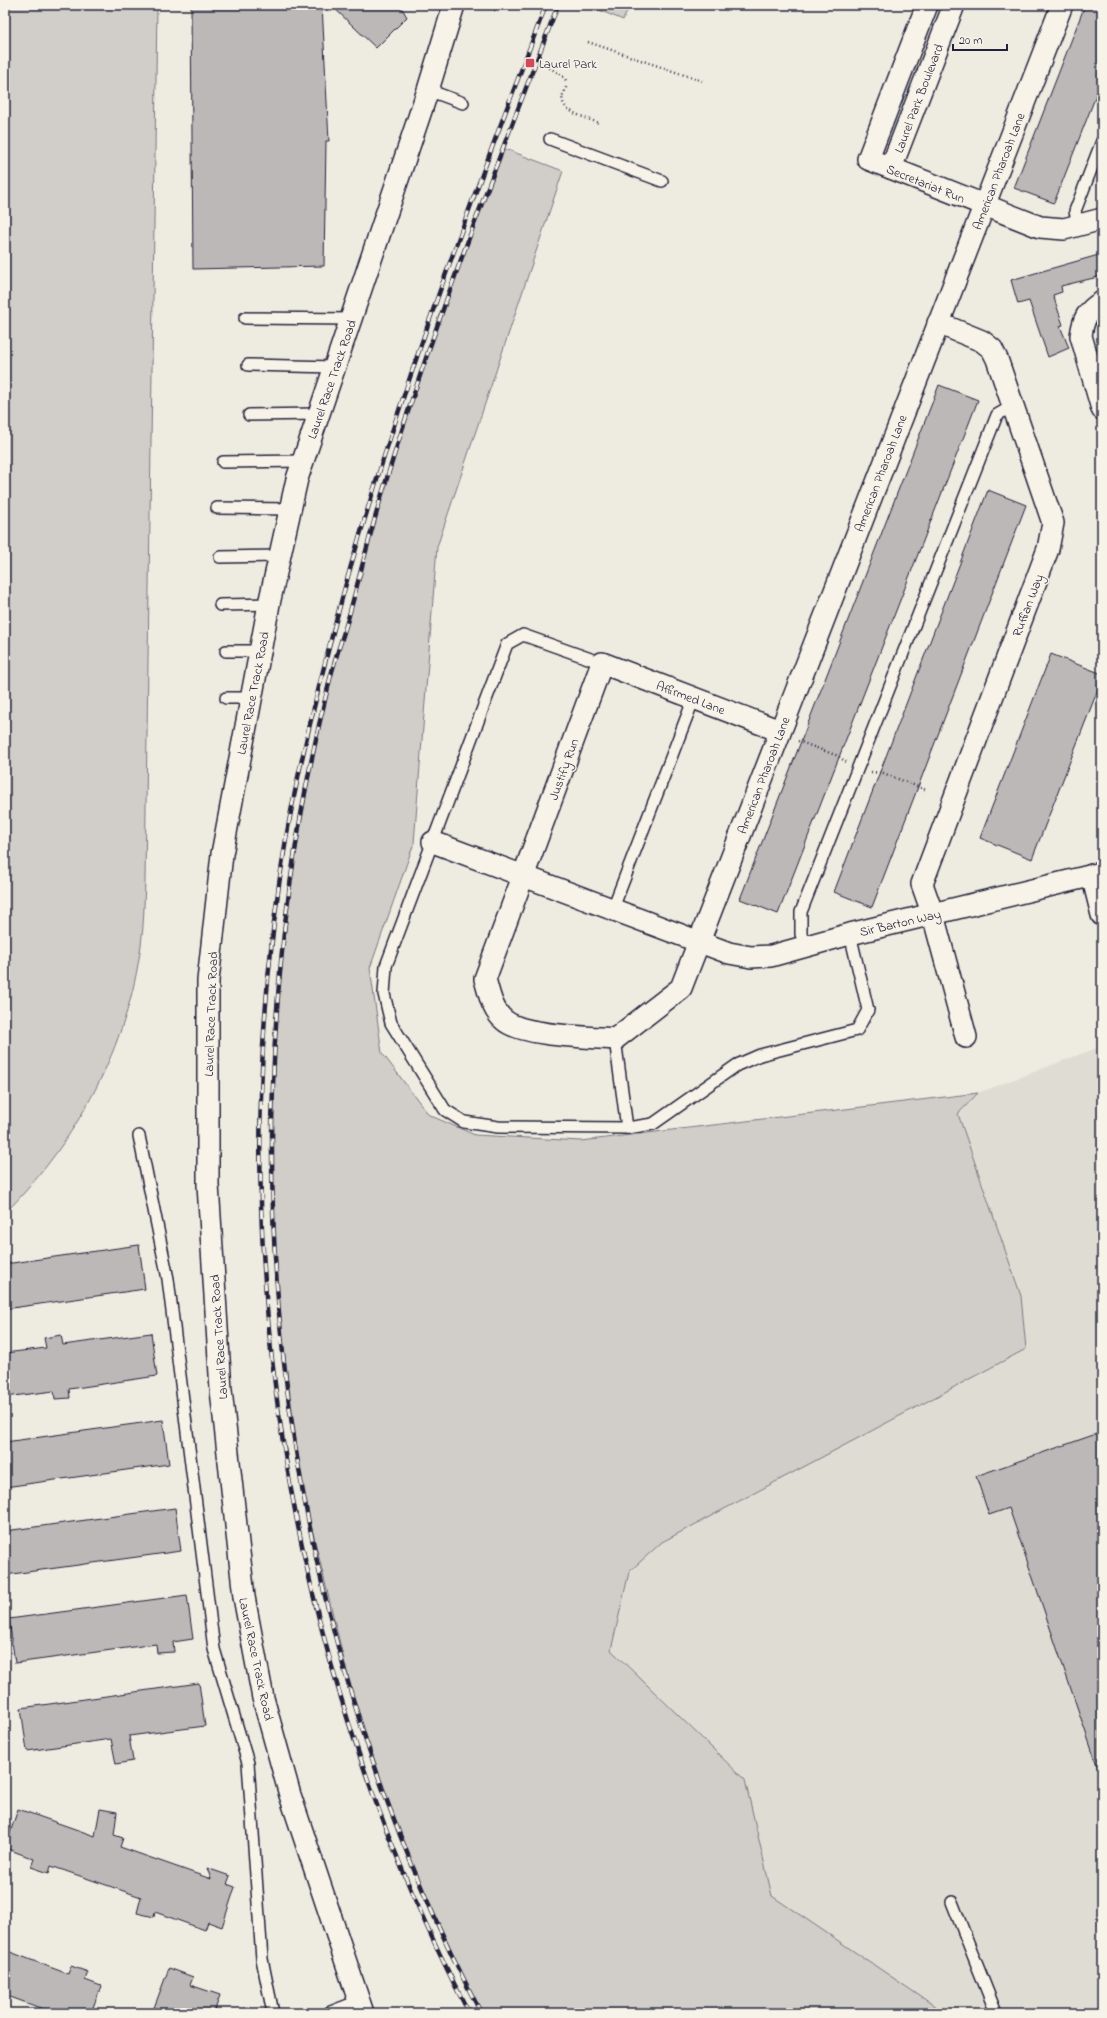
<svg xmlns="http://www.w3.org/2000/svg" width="1107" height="2018" viewBox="0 0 1107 2018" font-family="'Indie Flower',sans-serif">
<rect width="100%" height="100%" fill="#eeebe1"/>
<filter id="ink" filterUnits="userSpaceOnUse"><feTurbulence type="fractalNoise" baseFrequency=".025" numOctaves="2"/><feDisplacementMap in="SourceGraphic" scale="8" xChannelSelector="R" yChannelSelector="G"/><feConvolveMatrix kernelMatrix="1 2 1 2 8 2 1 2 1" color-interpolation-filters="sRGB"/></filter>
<g filter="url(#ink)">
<path fill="#dfdcd4" d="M1102,1046V2013H945L771,1896L745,1780L611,1650L629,1572L662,1542L1026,1349L1021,1296L958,1114L978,1093Z"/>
<g fill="#d1cdc9" stroke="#7a7882">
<path d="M5,5H157L145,881C144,902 144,924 141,945C128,1046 77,1141 5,1213Z"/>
<path d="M587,5H630L623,20Z"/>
<path d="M503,148L563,171L437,547L414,843L370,968L382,1053L429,1115L475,1135L581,1141L978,1093L958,1114L1021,1296L1026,1349L662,1542L629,1572L611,1650L745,1780L772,1896L945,2013H481L408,1857L357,1713L303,1492L278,1304L272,1178L276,1018L289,895L308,785L331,677L387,476L442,312Z"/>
</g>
<g fill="#bbb8b7" stroke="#22223b">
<path d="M191,5H322L329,141H326L324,266L193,269Z"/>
<path d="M331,5H400L407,17L376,48Z"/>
<path d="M1085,5H1102V80L1054,203L1014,188Z"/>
<path d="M1102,254V276L1061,286L1062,292L1053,295L1063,325L1060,326L1069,348L1048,357L1029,301L1018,304L1011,280Z"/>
<path d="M939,385L978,400L778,914L740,899Z"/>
<path d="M988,490L1026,505L872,907L834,892Z"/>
<path d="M1051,654L1102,674V679L1032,859L980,838Z"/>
<path d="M139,1245L145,1289L5,1309V1264Z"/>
<path d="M151,1333L157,1376L69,1389L70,1398L55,1399L54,1391L5,1397V1353L46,1348L44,1338L61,1335L63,1345Z"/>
<path d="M163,1420L169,1464L5,1487V1442Z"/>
<path d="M1102,1432V1773L1100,1774L1009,1508L989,1515L976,1476Z"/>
<path d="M175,1508L181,1551L5,1575V1531Z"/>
<path d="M187,1595L193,1639L173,1642L174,1652L157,1653L156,1644L15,1663L9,1619Z"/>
<path d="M199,1683L205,1726L129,1736L133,1761L116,1764L111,1739L27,1751L21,1708Z"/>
<path d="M18,1809L95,1836L100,1809L117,1812L114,1835L123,1838L120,1847L211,1879L207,1868L230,1876L227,1884L235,1887L222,1927L208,1922L205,1930L155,1912L154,1917L137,1913L141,1897L51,1866L49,1873L31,1867L34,1859L5,1848Z"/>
<path d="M5,1950L68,1974L71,1966L88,1972L85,1980L101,1986L91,2013H54L5,1995Z"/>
<path d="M169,1968L193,1977L190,1985L220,1995L214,2013H152Z"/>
</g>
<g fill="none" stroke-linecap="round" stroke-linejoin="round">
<g stroke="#22223b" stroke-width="14">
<g id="lane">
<path d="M428,90L463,103"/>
<path d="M550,139L662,181"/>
<path d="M1078,225L1075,211L1102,141"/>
<path d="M245,318L351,319"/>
<path d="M248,365L335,367"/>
<path d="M249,415L319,414"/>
<path d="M223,462L303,461"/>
<path d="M217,508L290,509"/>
<path d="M220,557L279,556"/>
<path d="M220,605L269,604"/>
<path d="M226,651H259"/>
<path d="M602,663L523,635L507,644L386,966L384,994L391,1023L445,1110L464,1122L498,1127L627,1128L653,1124L737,1065L760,1055L857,1030L868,1010L850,934"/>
<path d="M226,698H250"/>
<path d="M613,908L694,698"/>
<path d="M805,947L801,934V912L997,415L1014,405"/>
<path d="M615,1039L627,1128"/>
<path d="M139,1136L168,1279L214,1649L248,1763L262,1959L273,2013"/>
<path d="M952,1902L996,2013"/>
<path d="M328,2013L359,2001"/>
</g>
</g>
<g stroke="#22223b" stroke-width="24">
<g id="street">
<path d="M927,5L868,159L1040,227L1064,229L1102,219"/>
<path d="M891,168L954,5"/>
<path d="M1102,302C1087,311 1083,319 1081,336L1102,409"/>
<path d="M938,323L982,341L992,349L997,359L1053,523L1048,549L922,884L933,915L966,1037"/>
<path d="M780,731L602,663L485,979C489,993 492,1010 504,1020C521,1036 590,1037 615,1039L681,988L1062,5"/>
<path d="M433,842L729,953L751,957L771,956L850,934L1102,873"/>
<path d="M1092,875L1102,915"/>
<path d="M363,2013L290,1795L263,1698L244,1597L221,1390L208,1185V981L222,854L269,604L297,479L428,90L454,5"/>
</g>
</g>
<g stroke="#22223b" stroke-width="2.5" stroke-dasharray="1 3" stroke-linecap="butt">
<path d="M479,5L498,11"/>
<path d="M588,42L702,81"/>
<path d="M549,68C584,84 554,91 565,106C573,115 589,119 599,123"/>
<path d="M798,741L838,756L846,762"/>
<path d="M871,772L883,773L926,790"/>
</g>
<use href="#lane" stroke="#f7f3e8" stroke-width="11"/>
<use href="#street" stroke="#f7f3e8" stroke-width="21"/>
<g stroke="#22223b" stroke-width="4.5">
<g id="rail">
<path d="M469,2013C282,1652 219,1234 287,833C303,744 326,656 350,569C405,377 475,191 546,5"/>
<path d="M481,2013C268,1606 218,1123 330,679C335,659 342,639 348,619C361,572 372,524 387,478C436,317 498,161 558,5"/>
</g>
</g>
<use href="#rail" stroke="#f7f3e8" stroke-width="3" stroke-dasharray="9" stroke-linecap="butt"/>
</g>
</g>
<rect fill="#d1495b" stroke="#f7f3e8" stroke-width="1.5" x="525" y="58" width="10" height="10" rx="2"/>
<g text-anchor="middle" stroke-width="3" stroke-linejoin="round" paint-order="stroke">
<g font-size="13" fill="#22223b" stroke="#f7f3e8" text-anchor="start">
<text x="539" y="68">Laurel Park</text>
</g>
<g font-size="13" fill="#22223b" stroke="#f7f3e8">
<text transform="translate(918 98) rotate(-69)" y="5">Laurel Park Boulevard</text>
<text transform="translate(998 171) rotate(-69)" y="5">American Pharoah Lane</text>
<text transform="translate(926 183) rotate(22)" y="5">Secretariat Run</text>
<text transform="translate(331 379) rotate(-71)" y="5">Laurel Race Track Road</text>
<text transform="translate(880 473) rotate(-69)" y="5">American Pharoah Lane</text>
<text transform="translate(1027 605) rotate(-69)" y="5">Ruffian Way</text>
<text transform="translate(252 693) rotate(-79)" y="5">Laurel Race Track Road</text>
<text transform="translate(691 697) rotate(21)" y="5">Affirmed Lane</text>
<text transform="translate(563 769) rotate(-70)" y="5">Justify Run</text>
<text transform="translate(763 775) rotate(-69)" y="5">American Pharoah Lane</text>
<text transform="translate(900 922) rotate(-13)" y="5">Sir Barton Way</text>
<text transform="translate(210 1014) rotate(-88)" y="5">Laurel Race Track Road</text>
<text transform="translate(218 1337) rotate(-94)" y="5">Laurel Race Track Road</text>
<text transform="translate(257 1659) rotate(78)" y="5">Laurel Race Track Road</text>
</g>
</g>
<rect width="1107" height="2018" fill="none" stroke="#f7f3e8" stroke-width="20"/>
<rect x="10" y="10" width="1087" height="1998" fill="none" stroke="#22223b" stroke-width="1.5" filter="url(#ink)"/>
<path d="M953 44v6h54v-6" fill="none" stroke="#22223b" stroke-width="2"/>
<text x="959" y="44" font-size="12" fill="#22223b" stroke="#f7f3e8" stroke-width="3" paint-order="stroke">20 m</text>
</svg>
